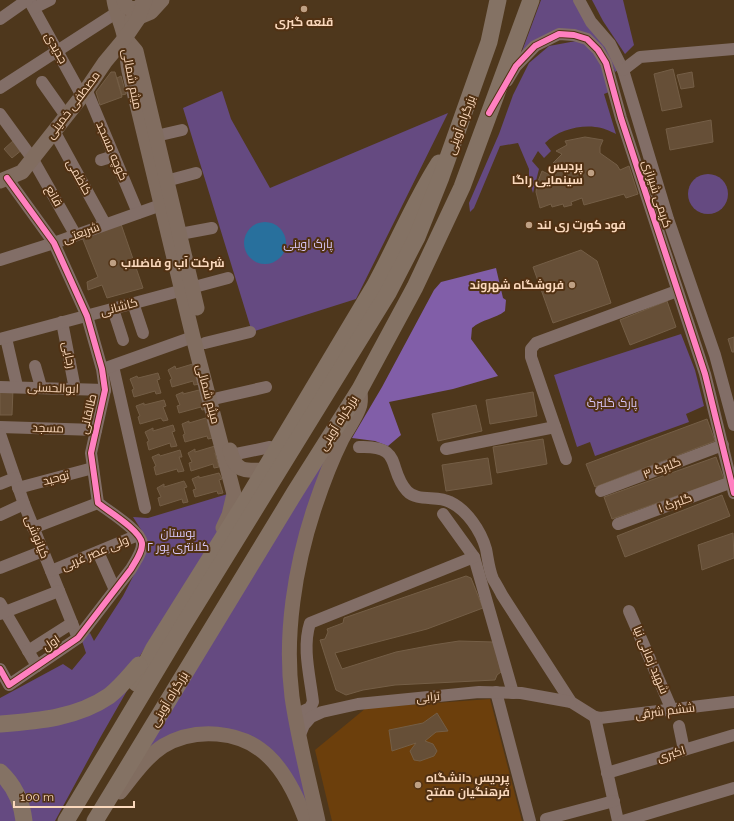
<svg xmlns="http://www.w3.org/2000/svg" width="734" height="821" viewBox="0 0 734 821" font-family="Raleway,Cairo,sans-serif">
<rect width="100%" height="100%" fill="#4e371c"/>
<path fill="#6c3f0c" d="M490,699L522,821H332L315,750L366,708Z"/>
<g fill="#654a81">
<path d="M541,0H574L612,56L618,70L615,72L612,64L575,30L521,54Z"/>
<path d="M592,0H623L634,45L625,54L603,21Z"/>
<path d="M576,41C600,47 602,71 609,92L604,94L616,134C610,131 602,127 595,127C578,125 557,131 545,143L551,151L544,158L538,151L532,161L539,169L533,193L529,180V169L518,143L500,146L474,208L470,212L469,203L499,134L513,95L529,63L549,46Z"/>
<path d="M222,91L231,119L270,188L448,113L356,299L252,332L183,108Z"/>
<circle cx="708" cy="194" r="20"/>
<path d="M681,334L695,370L704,406L686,414L689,422L595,456L590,442L577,447L554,375Z"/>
<path d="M340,433L287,615L310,807L236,734L153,749L147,746Z"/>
<path d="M231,493L219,530L133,667L88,703L0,720V698L63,664L72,670L86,653L81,638L90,633L94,641L123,596L141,561L147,539L133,517L148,518Z"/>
<path d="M128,689L100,738L55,821H28L0,767V728Z"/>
<path d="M0,779L21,821H0Z"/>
</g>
<path fill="#815ea8" d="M496,268L503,298L506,300L505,311C495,319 482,319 472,328L471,339L498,376L453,389L389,402L401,435L388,446L375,441L352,438L382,387L434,290L441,282Z"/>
<circle fill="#28709d" cx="265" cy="243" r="21"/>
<g fill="#664f37" stroke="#745e46">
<path d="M673,69L682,107L662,111L654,74Z"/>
<path d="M111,72H115L122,97L100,105L96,92Z"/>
<path d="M692,72L694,87L681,89L677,75Z"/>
<path d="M121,76L126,94L122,95L117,78Z"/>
<path d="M711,120L713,142L670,150L666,129Z"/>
<path d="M585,137L603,140L600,147V153L617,165L620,170L629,166L638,194L626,198L624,194L584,205L582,198L571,202L572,205L564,207L563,204L552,207L551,204L540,208L536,192L537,184L542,171L550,175L556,165L553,163L562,154L556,151L567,145L565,141Z"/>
<path d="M14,140L23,149L12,158L4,149Z"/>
<path d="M121,224L143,288L107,298L102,285L88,290L87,282L98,277L82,237Z"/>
<path d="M581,250L597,261L611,303L553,323L533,267Z"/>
<path d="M667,301L676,327L630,345L620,320Z"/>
<path d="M734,337V352H732L728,339Z"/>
<path d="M196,363L200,384L194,385L193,381L172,387L170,380L172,379L168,370L175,366L176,369Z"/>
<path d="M158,373L160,379L157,380L161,393L156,394L155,391L134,397L132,390L134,389L130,379L137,376L138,378Z"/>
<path d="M0,389H13L12,415H0Z"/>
<path d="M203,389L207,409L202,410L201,407L179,413L177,406L180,405L176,395L183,392V394Z"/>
<path d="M533,392L537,416L490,424L486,400Z"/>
<path d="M164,400L166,406L163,407L168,420L163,421L161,418L140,424L138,417L140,416L136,406L144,403V405Z"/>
<path d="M476,405L482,431L438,441L432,414Z"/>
<path d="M209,417L213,438L208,439L207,436L185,442L183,435L185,434L182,424L189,421V423Z"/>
<path d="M707,419L715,441L595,487L586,464Z"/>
<path d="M173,425L175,431L172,432L177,446L171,447L170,443L149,450L147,442L149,441L145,432L153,428V431Z"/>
<path d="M543,439L547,464L497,473L493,447Z"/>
<path d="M215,446L218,452L215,453L219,467L214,468L213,464L191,471L189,463L192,462L188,453L195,449V452Z"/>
<path d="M180,450L182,457H179L184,471L178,472L177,469L156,475L154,467L156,466L152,457L159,454L160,456Z"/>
<path d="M716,457L724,479L612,519L604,497Z"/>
<path d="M488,458L492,484L446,491L442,465Z"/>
<path d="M219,473L222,479L219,480L223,493L218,494L217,491L195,497L193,490L196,489L192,479L199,476V478Z"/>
<path d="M184,481L187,487L184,488L188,502L183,503L182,499L160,506L158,498L161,497L157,488L164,484V487Z"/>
<path d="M722,495L730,516L625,557L617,536Z"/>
<path d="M733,533L734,558L702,570L698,545Z"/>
<path d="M466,576L471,578L483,608L427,629L335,653L342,669L396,652L433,645L459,641L494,642L501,672L497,675L495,680L395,685L363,690L346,695L336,690L320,640L325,639L328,632L327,629L343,623L344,618Z"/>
<path d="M437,713L448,731L436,732L425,741L433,744L437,751L434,756L420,761L414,760L410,751L416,743L392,751L389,730L423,723Z"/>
</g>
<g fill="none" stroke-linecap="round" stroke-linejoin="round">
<g stroke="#826e67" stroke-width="12">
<path d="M29,0L82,96"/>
<path d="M579,0L591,22L610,44L623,70L668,219L715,355L734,425"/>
<path d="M34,8L50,0"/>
<path d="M0,19L27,0"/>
<path d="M623,70L640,57L734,49"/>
<path d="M507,81L516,66L535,46L559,34L574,35L587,39L598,50L606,63L621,118L705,374L734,493"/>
<path d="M42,82L66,116"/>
<path d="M0,88L116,13"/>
<path d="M86,89L138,213"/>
<path d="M0,114L32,158L75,234"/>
<path d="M54,131L105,224"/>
<path d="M156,136L182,130"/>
<path d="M101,160L114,156"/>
<path d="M166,181L196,173"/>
<path d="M180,234L212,228"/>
<path d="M0,260L54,243L161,205"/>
<path d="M133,303L143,333"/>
<path d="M113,309L123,340"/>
<path d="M62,322L75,389"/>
<path d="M6,338L17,386"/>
<path d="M0,339L228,278"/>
<path d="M205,343L250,332"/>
<path d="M35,366L41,387"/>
<path d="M113,366L145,508"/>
<path d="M106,368L193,337"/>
<path d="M0,387L105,390"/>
<path d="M218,398L266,387"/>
<path d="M0,427L96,430"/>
<path d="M0,434L24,504L78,638"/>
<path d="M359,447C404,445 387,469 407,491C417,502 438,495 450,502C467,510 481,531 486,549C488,559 489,570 493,579C496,584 499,589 502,595L571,702L595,717L600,718L734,702"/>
<path d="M446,449L555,427"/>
<path d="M231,455L270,447"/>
<path d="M566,459L531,357V349L536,343L677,291"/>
<path d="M0,484L15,478"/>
<path d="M18,488L93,468"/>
<path d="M601,491L723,445"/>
<path d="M443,514L474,557L513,693"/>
<path d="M0,515L24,504"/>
<path d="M618,524L732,482"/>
<path d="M33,528L98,503"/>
<path d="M98,552L115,590"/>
<path d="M0,568L43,551"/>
<path d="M51,571L138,535"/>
<path d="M0,603L37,666"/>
<path d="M629,611L672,710"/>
<path d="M0,614L59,591"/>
<path d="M28,651L72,623"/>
<path d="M0,669L9,685L78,638L131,569C135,562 143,551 142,543C140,530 108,511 98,503L91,453L105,390L102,369L87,316L54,243L7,178"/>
<path d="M496,692L530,821"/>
<path d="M295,715L310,708L313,702C310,676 302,648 310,623L474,557"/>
<path d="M595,717L618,821"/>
<path d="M679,726L684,750"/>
<path d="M299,737L304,725L311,717L322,712L358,704L479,692L521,693L571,702"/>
<path d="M607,773L734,735"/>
<path d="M546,819L614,801"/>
<path d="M623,821L734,788"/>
</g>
<g stroke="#816d60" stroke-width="15">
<path d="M114,0C116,14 123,26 125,40C127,50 127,61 129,71L193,337L234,494L229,515L223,528"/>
<path d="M124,0L126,5L130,9L138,8L144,2"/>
<path d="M132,20L151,12L162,0"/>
<path d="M125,38L136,51L197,308"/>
<path d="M0,181L22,172L82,96L105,62L125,38L138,19L145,0"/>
<path d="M230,450C235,472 245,471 264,470"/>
<path d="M120,792C133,776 145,758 163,746C195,727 241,730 268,756C285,772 298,799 306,821"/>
<path d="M318,821C309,780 298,739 292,697C284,635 295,567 314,509C322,485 331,461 342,439C347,429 359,413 360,404C361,399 360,394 360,389"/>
</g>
<g stroke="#847264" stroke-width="17">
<path d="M136,683L154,648L246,501L375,285C397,245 414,202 439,163"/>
<path d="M0,724C38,721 77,718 109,696C121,687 130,675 139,665"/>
<path d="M0,772C14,785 22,803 24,821"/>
<path d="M66,821L181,629L388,293L417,237L441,177L489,42L498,0"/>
<path d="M95,821L295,492L360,389L415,287L462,187L531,0"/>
</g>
<g stroke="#513113" stroke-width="8">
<g id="cycleway">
<path d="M489,113L516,66L535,46L559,34L574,35L587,39L598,50L606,63L621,118L705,374L734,493"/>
<path d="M0,669L9,685L78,638L131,569C135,562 143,551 142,543C140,530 108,511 98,503L91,453L105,390L102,369L87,316L54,243L7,178"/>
</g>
</g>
<use href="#cycleway" stroke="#ff80c0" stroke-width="6"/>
</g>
<g fill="#bea084" stroke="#513113" stroke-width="1.5">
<circle cx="304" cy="9" r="4"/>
<circle cx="591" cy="173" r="4"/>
<circle cx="529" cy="225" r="4"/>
<circle cx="113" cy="263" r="4"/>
<circle cx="572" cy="285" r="4"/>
<circle cx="418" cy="785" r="4"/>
</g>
<g text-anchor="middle" stroke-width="4" stroke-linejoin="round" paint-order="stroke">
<g font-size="12" font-weight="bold" fill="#fad8bc" stroke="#513113" text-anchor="start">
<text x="304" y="26" text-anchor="middle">قلعه گبری</text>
<text x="583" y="170" text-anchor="end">پردیس<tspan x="583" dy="14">سینمایی راگا</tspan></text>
<text x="537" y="229">فود کورت ری لند</text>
<text x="121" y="267">شرکت آب و فاضلاب</text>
<text x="564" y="289" text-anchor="end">فروشگاه شهروند</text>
<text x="426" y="782">پردیس دانشگاه<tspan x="426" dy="14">فرهنگیان مفتح</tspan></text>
</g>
<g font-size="12" fill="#fad8bc" stroke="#513113">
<text transform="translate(56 48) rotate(61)" y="4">جدیدی</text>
<text transform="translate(132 79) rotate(79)" y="4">میثم شمالی</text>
<text transform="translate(73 105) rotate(-53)" y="4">مصطفی خمینی</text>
<text transform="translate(461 125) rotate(-70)" y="4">بزرگراه آوینی</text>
<text transform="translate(112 151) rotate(67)" y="4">کوچه مسجد</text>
<text transform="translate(79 177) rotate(61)" y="4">کاظمی</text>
<text transform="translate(657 194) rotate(72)" y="4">کریمی شیرازی</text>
<text transform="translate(54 196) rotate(61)" y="4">قانع</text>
<text transform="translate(81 233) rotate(-21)" y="4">شریعتی</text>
<text transform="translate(119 307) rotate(-15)" y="4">کاشانی</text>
<text transform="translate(69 355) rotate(79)" y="4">رجایی</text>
<text transform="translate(53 388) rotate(2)" y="4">ابوالحسنی</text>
<text transform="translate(208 394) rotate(75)" y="4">میثم شمالی</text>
<text transform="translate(88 414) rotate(-77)" y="4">طالقانی</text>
<text transform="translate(338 423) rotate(-58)" y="4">بزرگراه آوینی</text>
<text transform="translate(48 428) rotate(2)" y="4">مسجد</text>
<text transform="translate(662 468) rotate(-21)" y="4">گلبرگ ۳</text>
<text transform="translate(56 478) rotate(-15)" y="4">توحید</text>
<text transform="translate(675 503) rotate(-20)" y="4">گلبرگ ۱</text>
<text transform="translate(37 537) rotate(68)" y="4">کیانوشی</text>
<text transform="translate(95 553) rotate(-23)" y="4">ولی عصر غربی</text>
<text transform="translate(51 643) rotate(-33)" y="4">اول</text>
<text transform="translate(651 660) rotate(67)" y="4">شهید زمانی نیا</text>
<text transform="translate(428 697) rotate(-6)" y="4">ترابی</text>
<text transform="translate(169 699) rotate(-59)" y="4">بزرگراه آوینی</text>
<text transform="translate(665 711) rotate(-7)" y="4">ششم شرقی</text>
<text transform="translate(671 754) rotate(-17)" y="4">اکبری</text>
</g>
<g font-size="12" fill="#d7c5f5" stroke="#513113">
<text x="308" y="248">پارک اوینی</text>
<text x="612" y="407">پارک گلبرگ</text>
<text x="178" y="537">بوستان<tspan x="178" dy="14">کلانتری پور ۲</tspan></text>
</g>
</g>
<path d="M14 801v6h120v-6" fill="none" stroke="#fad8bc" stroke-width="2"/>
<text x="20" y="801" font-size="12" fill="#fad8bc" stroke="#513113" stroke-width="3" paint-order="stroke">100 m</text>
</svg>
